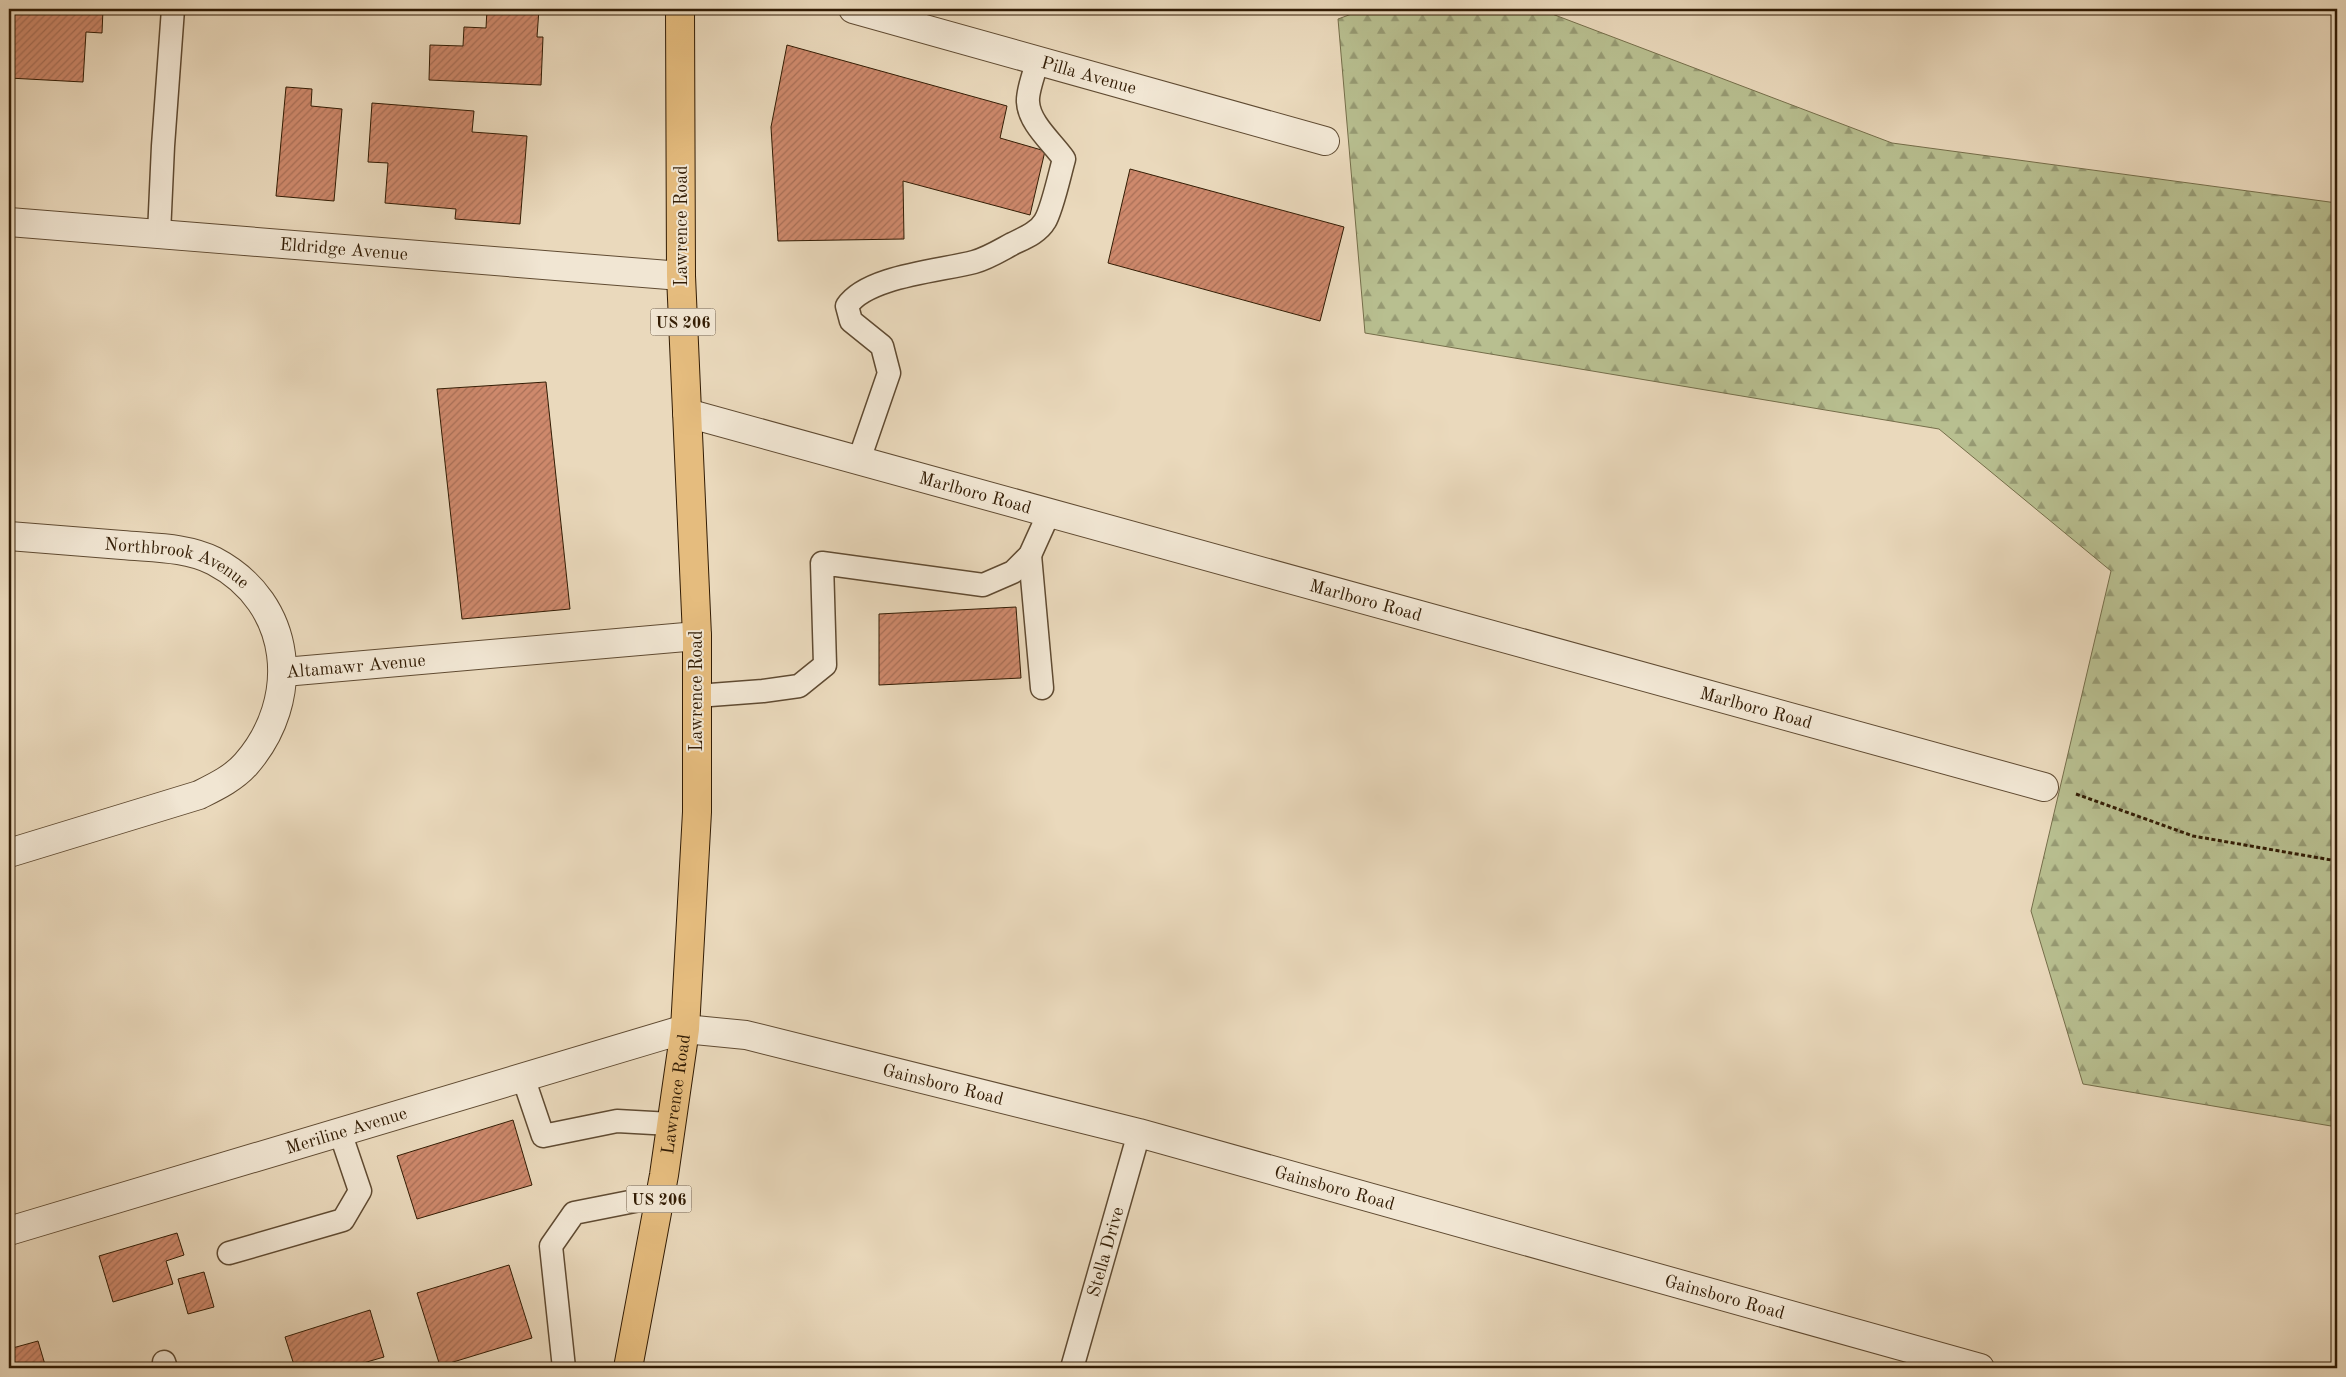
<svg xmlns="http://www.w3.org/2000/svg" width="2346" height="1377" viewBox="0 0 2346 1377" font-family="'Old Standard TT',serif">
<defs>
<pattern id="forest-firs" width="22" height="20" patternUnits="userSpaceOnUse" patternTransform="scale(1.25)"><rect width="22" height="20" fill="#b8bf90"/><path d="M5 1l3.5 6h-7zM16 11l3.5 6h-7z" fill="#969a73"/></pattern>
<pattern id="building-hatch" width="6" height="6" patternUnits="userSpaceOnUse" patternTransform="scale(1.25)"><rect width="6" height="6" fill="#ce896c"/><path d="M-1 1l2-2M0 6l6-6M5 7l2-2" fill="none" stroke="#a86f57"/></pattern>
</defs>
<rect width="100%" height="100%" fill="#ead9bc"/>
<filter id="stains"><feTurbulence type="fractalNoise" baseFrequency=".004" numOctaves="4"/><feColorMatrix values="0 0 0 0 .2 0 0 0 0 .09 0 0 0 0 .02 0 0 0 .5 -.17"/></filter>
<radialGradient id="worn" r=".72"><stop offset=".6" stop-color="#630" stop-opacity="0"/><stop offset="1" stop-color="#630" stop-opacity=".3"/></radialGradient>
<path fill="url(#forest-firs)" stroke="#756e4a" d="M1365,9H1539L1892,143L2337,203V1127L2083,1084L2031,911L2111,571L1939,429L1365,333L1338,19Z"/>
<g fill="url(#building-hatch)" stroke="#321c04">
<path d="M9,9H103L102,33L86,32L83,82L9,78Z"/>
<path d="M487,9H539L537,37H543L541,85L429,80L430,45L463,46L464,27L486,28Z"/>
<path d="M787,45L1007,106L1000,138L1045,151L1030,215L903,181L904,239L778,241L771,127Z"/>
<path d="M286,87L312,89L311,106L342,109L334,201L276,196Z"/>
<path d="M372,103L474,111L472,132L527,136L520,224L455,219L456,209L385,203L388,163L368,162Z"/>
<path d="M1130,169L1344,227L1320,321L1108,263Z"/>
<path d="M546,382L570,609L462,619L437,389Z"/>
<path d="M1016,607L1021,678L879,685V614Z"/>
<path d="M513,1120L532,1185L417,1219L397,1156Z"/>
<path d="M177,1233L184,1255L166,1261L173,1284L113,1302L99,1256Z"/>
<path d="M509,1265L532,1338L440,1366L417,1293Z"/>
<path d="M204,1272L214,1307L188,1314L178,1279Z"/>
<path d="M370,1310L384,1357L346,1368H295L285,1337Z"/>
<path d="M38,1341L46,1368H9V1349Z"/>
</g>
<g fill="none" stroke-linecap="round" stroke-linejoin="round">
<g stroke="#604b32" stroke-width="25">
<g id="lane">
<path d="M159,234L163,146L173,9"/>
<path d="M859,460L889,373L882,346L851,321L847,306C867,276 940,271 974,262C988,258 999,251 1012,244C1024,238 1038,233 1045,221C1052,210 1060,173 1064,159C1052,142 1029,123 1028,102C1027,91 1035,71 1038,60"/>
<path d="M1030,555L1042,688"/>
<path d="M697,696L763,691L799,686L825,665L822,563L983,585L1013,572L1030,555L1049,513"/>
<path d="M523,1077L543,1136L617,1121L671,1124"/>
<path d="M229,1253L343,1220L360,1191L340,1132"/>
<path d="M164,1362L166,1368"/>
<path d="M564,1368L551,1246L574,1213L660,1196"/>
<path id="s1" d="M1072,1368L1139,1133"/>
</g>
</g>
<g stroke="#604b32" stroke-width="30">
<g id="street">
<path id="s2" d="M853,9L1325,141"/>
<path id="s3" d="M9,222L681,276"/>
<path id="s4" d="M687,413L2044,787"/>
<path id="s5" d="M9,536C46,539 84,542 122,545C153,548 186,547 214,561C294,603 302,700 246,764C234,778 215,787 199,795L9,853"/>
<path id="s6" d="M284,672L697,636"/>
<path id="s7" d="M9,1231L685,1029L746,1035L1139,1133L1980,1368"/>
</g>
</g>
<g stroke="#321c04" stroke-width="30">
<g id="primary">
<path id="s8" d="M628,1368L664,1175L685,1029L697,812V636L681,276L680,9"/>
</g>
</g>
<path stroke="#321c04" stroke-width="3" stroke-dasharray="4 2.5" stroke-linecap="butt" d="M2076,794L2193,836L2337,861"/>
<use href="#lane" stroke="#f1e6d3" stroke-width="22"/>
<use href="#street" stroke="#f1e6d3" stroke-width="28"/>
<use href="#primary" stroke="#e5bc7e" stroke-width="28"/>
</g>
<g text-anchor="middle" stroke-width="4" stroke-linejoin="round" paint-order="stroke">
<g fill="#f1e6d3" stroke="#6b5942" stroke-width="1">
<rect x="650.5" y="308.5" width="65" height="27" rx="4"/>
<rect x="626.5" y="1185.5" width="65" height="27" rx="4"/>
</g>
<g font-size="16" font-weight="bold" fill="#321c04">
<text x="683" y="328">US 206</text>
<text x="659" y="1205">US 206</text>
</g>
<g font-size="18" fill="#321c04" stroke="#f1e6d3">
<text dy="6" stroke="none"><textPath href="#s2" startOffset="245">Pilla Avenue</textPath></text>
<text transform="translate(681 226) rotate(-90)" y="6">Lawrence Road</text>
<text dy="6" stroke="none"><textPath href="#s3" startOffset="336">Eldridge Avenue</textPath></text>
<text dy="6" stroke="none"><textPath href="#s4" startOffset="299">Marlboro Road</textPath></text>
<text dy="6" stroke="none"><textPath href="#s5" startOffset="172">Northbrook Avenue</textPath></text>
<text dy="6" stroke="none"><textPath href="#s4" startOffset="704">Marlboro Road</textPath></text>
<text dy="6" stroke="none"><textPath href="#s6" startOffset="72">Altamawr Avenue</textPath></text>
<text transform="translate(696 691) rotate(-90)" y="6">Lawrence Road</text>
<text dy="6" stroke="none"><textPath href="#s4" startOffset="1109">Marlboro Road</textPath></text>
<text dy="6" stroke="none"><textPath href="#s7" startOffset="970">Gainsboro Road</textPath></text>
<text dy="6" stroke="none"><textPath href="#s8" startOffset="278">Lawrence Road</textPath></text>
<text dy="6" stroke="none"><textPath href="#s7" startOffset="352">Meriline Avenue</textPath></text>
<text dy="6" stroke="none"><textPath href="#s7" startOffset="1375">Gainsboro Road</textPath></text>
<text dy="6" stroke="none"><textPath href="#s1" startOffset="121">Stella Drive</textPath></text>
<text dy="6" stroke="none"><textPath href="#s7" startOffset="1780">Gainsboro Road</textPath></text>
</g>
</g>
<rect width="2346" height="1377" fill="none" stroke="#ead9bc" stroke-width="30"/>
<rect x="10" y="10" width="2326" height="1357" fill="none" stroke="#321c04" stroke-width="2.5"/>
<rect x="15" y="15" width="2316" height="1347" fill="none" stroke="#321c04"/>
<rect width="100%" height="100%" filter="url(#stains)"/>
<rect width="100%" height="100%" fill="url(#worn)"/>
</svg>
